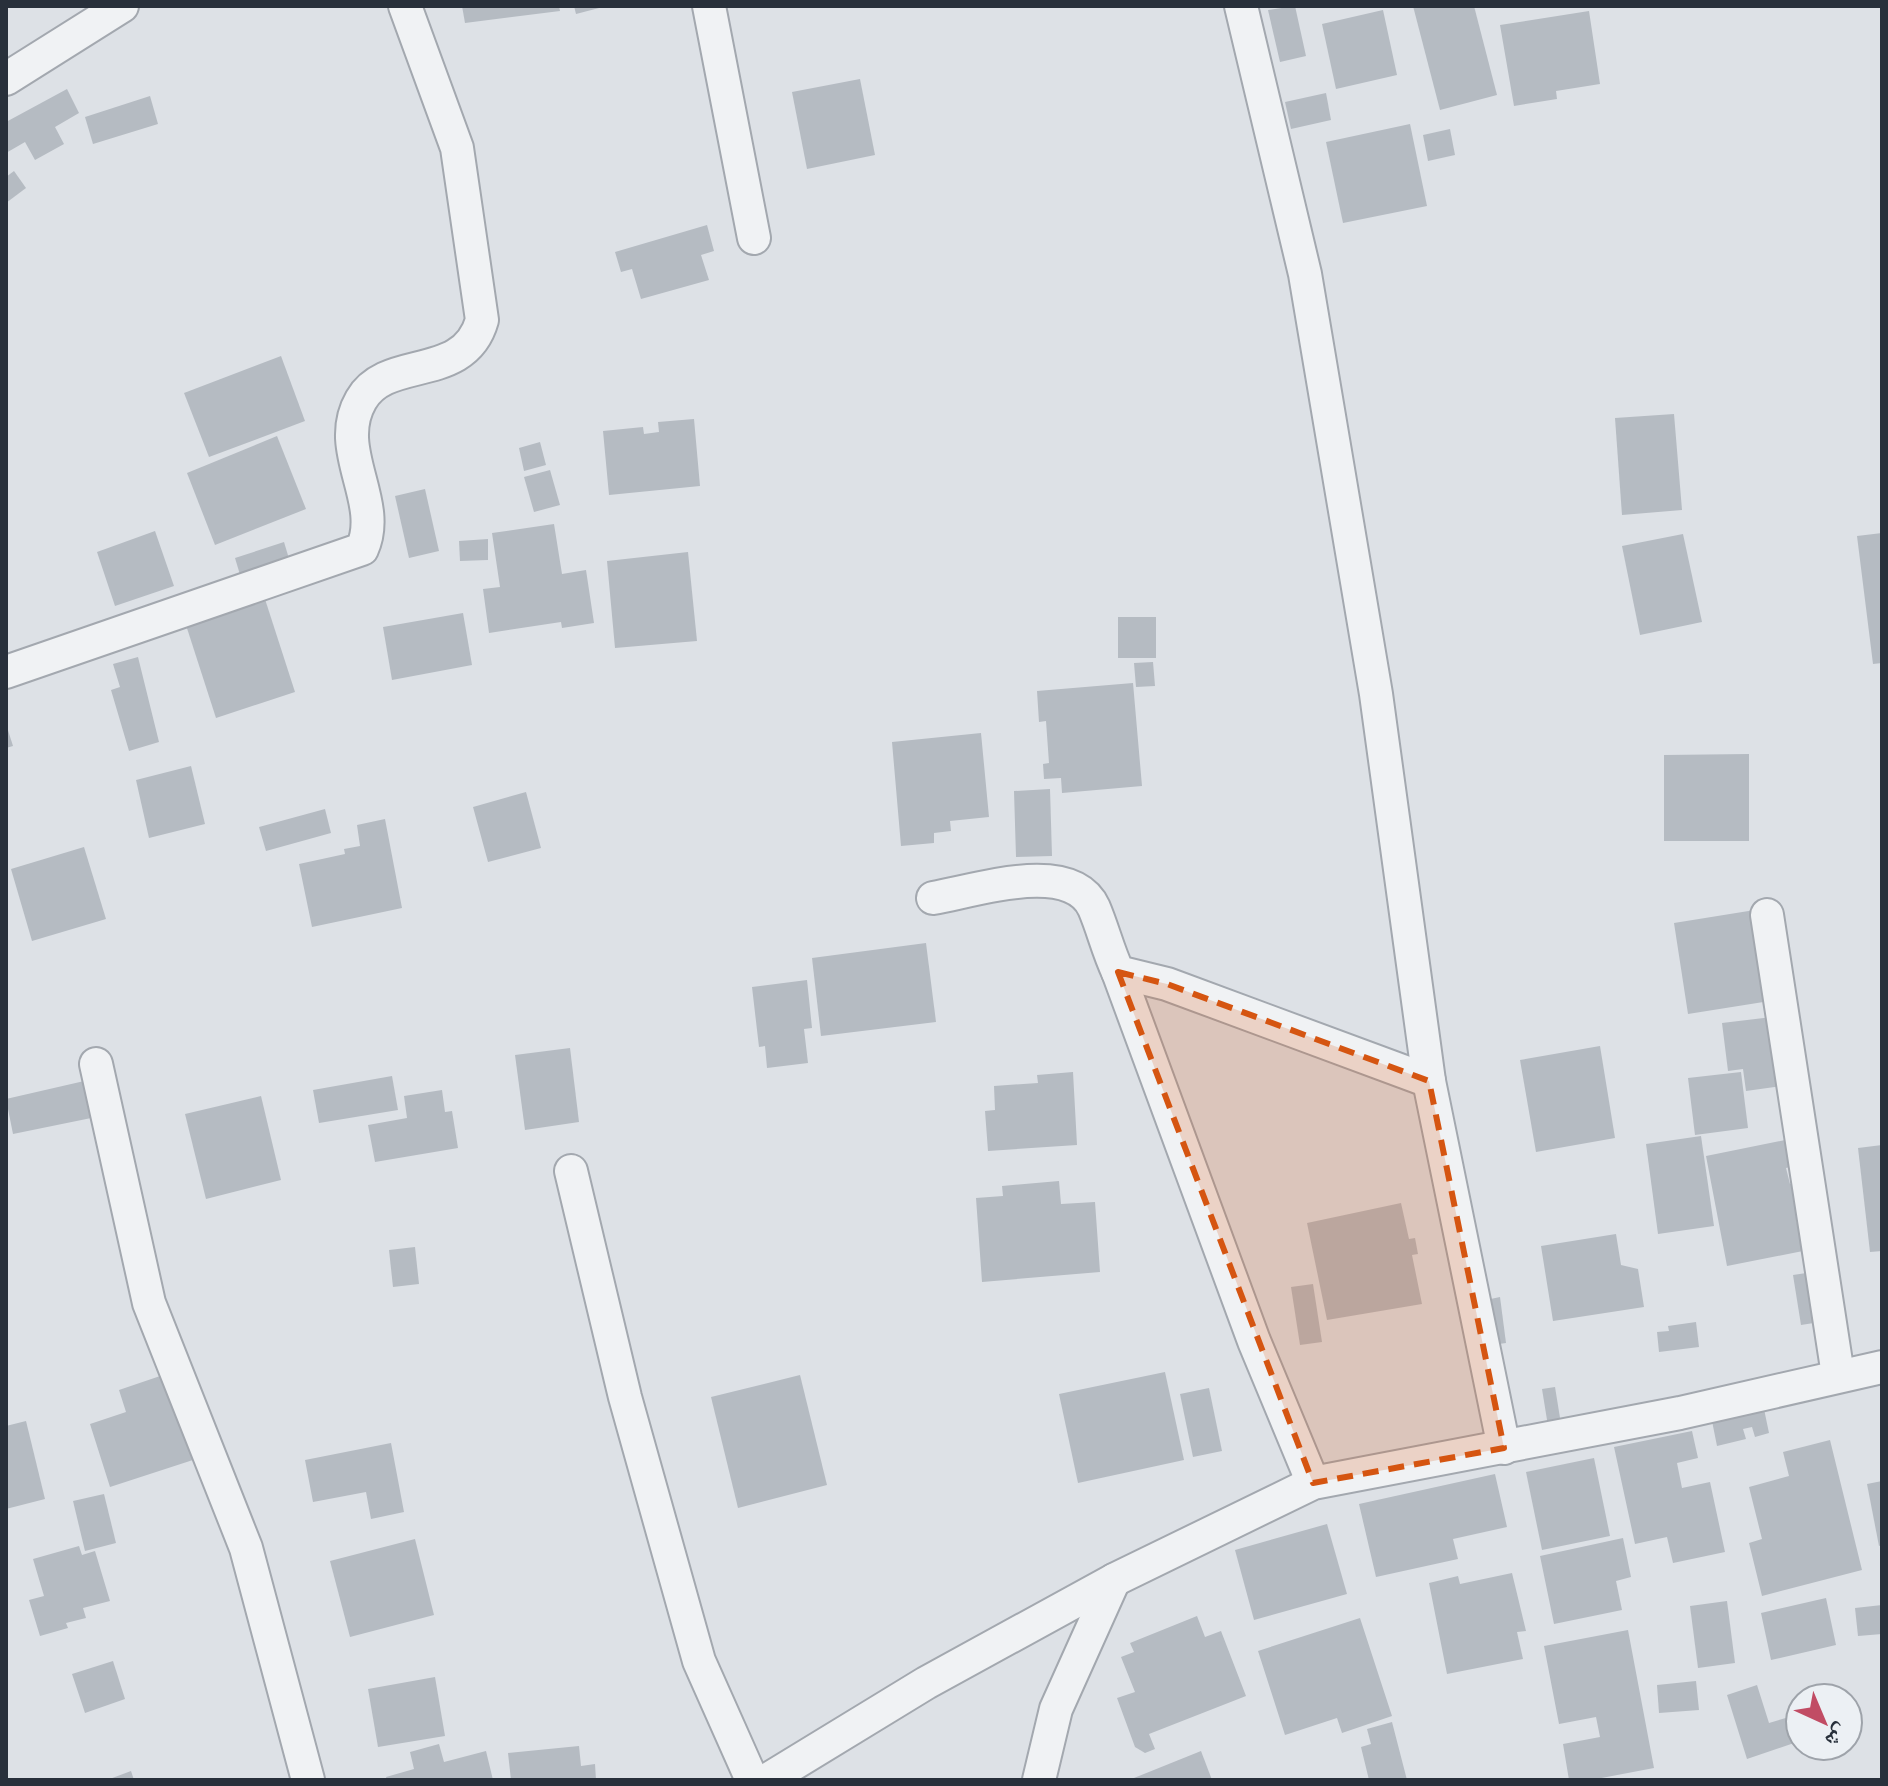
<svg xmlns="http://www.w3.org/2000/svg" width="1888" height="1786" viewBox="0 0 1888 1786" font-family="Roboto,'Noto Naskh Arabic',sans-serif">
<rect width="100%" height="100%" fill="#dde1e6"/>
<g fill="#b5bbc2">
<path d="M462,6H559L560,11L465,23Z"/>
<path d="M574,6H603V7L576,14Z"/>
<path d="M1295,6L1306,56L1280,62L1268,10Z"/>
<path d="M1413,6H1474L1497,95L1440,110Z"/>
<path d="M1383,10L1397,75L1336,89L1322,24Z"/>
<path d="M1589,11L1600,84L1556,91L1557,99L1514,106L1500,25Z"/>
<path d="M860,79L875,155L807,169L792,92Z"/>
<path d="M67,89L79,113L55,127L64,144L35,160L25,142L6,153V122Z"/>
<path d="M1326,93L1331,120L1291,129L1285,102Z"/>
<path d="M150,96L158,124L93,144L85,117Z"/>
<path d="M1410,124L1427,206L1343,223L1326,142Z"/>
<path d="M1450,129L1455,155L1428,161L1423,135Z"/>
<path d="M14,171L26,188L6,203V177Z"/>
<path d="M707,225L714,251L701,255L709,280L641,299L632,269L621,272L615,252Z"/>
<path d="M281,356L305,421L209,457L184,393Z"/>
<path d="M1674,414L1682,510L1622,515L1615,418Z"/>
<path d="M694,419L700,486L609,495L603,431L643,427L644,434L659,432L658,422Z"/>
<path d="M277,436L306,509L215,545L187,473Z"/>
<path d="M540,442L546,465L524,471L519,448Z"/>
<path d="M550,470L560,505L534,512L524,477Z"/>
<path d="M425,489L439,551L409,558L395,496Z"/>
<path d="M554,524L562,574L586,570L594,623L562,628L561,622L489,633L483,589L500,587L492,533Z"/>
<path d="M155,531L174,586L115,606L97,552Z"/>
<path d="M1882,533V663L1873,664L1857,536Z"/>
<path d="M1683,534L1702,622L1640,635L1622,546Z"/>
<path d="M488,539V560L460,561L459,541Z"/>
<path d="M284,542L290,562L241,578L235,558Z"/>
<path d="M688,552L697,641L615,648L607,561Z"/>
<path d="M264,596L295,692L216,718L185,622Z"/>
<path d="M463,613L472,665L392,680L383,627Z"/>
<rect x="1118" y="617" width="38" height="41"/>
<path d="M138,657L159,742L129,751L111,690L120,687L113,664Z"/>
<path d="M1153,662L1155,686L1136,687L1134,663Z"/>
<path d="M1133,683L1142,786L1062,793L1061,778L1044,779L1043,764L1049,763L1046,721L1039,722L1037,691Z"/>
<path d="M6,724L13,746L6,748Z"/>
<path d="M981,733L989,817L950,821L951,831L934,833V843L901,846L892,742Z"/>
<path d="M1749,754V841H1664V755Z"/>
<path d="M191,766L205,824L149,838L136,780Z"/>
<path d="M1050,789L1052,856L1016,857L1014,791Z"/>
<path d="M526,792L541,848L488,862L473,807Z"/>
<path d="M325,809L331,833L266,851L259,827Z"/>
<path d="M385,819L402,908L312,927L299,864L345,854L344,849L360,846L357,825Z"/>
<path d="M84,847L106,919L32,941L11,869Z"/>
<path d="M1761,909L1776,1000L1688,1014L1674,923Z"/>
<path d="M926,943L936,1022L821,1036L812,958Z"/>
<path d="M807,980L812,1028L804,1029L808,1063L767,1068L765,1046L759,1047L752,987Z"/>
<path d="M1772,1017L1781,1086L1746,1091L1743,1069L1728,1071L1722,1023Z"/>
<path d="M1600,1046L1615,1138L1536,1152L1520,1060Z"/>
<path d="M570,1048L579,1122L525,1130L515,1055Z"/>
<path d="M1073,1072L1077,1145L988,1151L985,1111L995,1110L994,1086L1038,1083L1037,1075Z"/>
<path d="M1741,1072L1748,1128L1695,1135L1688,1078Z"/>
<path d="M392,1076L398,1110L319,1123L313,1090Z"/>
<path d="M93,1079L101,1116L13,1134L6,1099Z"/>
<path d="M442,1090L445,1112L452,1111L458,1148L375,1162L368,1125L407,1118L404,1096Z"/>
<path d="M261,1096L281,1180L206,1199L185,1114Z"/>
<path d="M1701,1136L1714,1226L1658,1234L1646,1144Z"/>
<path d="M1790,1139L1795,1166L1786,1168L1790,1184L1798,1182L1803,1218L1796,1219L1803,1251L1727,1266L1706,1156Z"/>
<path d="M1882,1145V1251L1870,1252L1858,1148Z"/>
<path d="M1059,1181L1061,1204L1095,1202L1100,1272L982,1282L976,1198L1003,1196L1002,1186Z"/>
<path d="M1401,1203L1409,1239L1415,1238L1418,1254L1412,1255L1422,1304L1327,1320L1307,1223Z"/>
<path d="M1616,1234L1621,1265L1638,1269L1644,1307L1553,1321L1541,1246Z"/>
<path d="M415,1247L419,1284L393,1287L389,1250Z"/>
<path d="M1813,1272L1820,1322L1801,1325L1793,1275Z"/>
<path d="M1313,1284L1322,1342L1300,1345L1291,1287Z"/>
<path d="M1500,1297L1506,1343L1492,1345L1486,1300Z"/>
<path d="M1696,1322L1699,1347L1659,1352L1657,1332L1669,1331L1668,1326Z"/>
<path d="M1165,1372L1184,1460L1078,1483L1059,1394Z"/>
<path d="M169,1373L196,1459L110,1487L90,1424L126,1412L119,1390Z"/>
<path d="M800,1375L827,1485L738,1508L711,1397Z"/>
<path d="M1555,1387L1561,1424L1548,1426L1542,1389Z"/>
<path d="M1209,1388L1222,1451L1193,1457L1180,1394Z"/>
<path d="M1764,1409L1769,1433L1755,1437L1752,1427L1743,1429L1746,1439L1717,1446L1712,1421Z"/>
<path d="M26,1421L45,1499L6,1509V1426Z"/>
<path d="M1692,1431L1698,1458L1677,1463L1682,1488L1710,1482L1725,1552L1673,1563L1667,1537L1635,1544L1614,1447Z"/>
<path d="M1830,1440L1862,1570L1762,1596L1749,1543L1762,1539L1749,1487L1789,1476L1783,1452Z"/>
<path d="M391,1443L404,1512L371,1519L366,1492L313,1502L305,1460Z"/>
<path d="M1594,1458L1610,1536L1542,1550L1526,1472Z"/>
<path d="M1495,1474L1507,1527L1453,1539L1458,1559L1376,1577L1359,1504Z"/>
<path d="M1882,1481V1545L1879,1546L1867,1484Z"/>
<path d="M104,1494L116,1543L85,1551L73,1501Z"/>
<path d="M1327,1524L1347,1594L1254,1620L1235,1550Z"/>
<path d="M1623,1538L1631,1577L1616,1581L1622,1610L1554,1624L1540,1556Z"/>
<path d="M415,1539L434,1615L350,1637L330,1561Z"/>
<path d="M79,1546L82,1555L95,1551L110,1601L83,1608L86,1618L66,1623L68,1628L40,1636L29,1600L44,1596L33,1559Z"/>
<path d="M1512,1573L1526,1631L1517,1632L1523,1659L1447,1674L1429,1583L1458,1576L1460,1584Z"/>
<path d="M1826,1598L1836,1645L1771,1660L1761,1613Z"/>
<path d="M1727,1601L1735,1663L1698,1668L1690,1606Z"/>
<path d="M1882,1605V1634L1858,1636L1855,1608Z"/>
<path d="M1197,1616L1205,1637L1221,1631L1246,1696L1149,1734L1155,1749L1145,1753L1135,1747L1117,1698L1135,1692L1121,1657L1134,1652L1130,1643Z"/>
<path d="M1360,1618L1392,1716L1342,1733L1337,1718L1285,1735L1258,1651Z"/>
<path d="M1628,1630L1654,1768L1591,1780H1569L1563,1744L1600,1737L1596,1717L1559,1724L1544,1646Z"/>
<path d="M113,1661L125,1699L85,1713L72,1674Z"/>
<path d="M435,1677L445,1736L378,1747L368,1689Z"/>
<path d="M1696,1681L1699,1710L1659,1713L1657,1685Z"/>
<path d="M1757,1685L1769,1723L1789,1717L1797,1742L1747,1759L1727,1695Z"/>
<path d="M1392,1722L1407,1780H1369L1361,1747L1371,1744L1367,1729Z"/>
<path d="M439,1744L444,1762L486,1751L493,1780H387L386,1777L414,1769L410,1752Z"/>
<path d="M579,1746L581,1766L595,1764L596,1780H511L508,1753Z"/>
<path d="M1201,1751L1212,1780H1129Z"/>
<path d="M131,1771L134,1780H107Z"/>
</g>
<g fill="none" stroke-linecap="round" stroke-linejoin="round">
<g stroke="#a3a8af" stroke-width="36">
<g id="minor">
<path d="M709,6L754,238"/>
<path d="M1241,6L1305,274L1376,694L1429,1081L1504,1448"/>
<path d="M6,79L122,6"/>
<path d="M6,672L362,549C384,501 332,450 361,400C387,354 464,384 482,320L457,148L405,6"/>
<path d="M933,898C975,891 1071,858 1094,908C1103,929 1108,951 1118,972L1167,984L1429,1081"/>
<path d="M1767,915L1838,1375"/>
<path d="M1118,972L1254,1341L1313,1483"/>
<path d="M96,1064L149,1303L246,1548L308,1780"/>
<path d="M571,1171L625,1397L699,1661L752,1780"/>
<path d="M767,1780L926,1683L1114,1580L1313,1483L1680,1413L1882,1367"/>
<path d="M1039,1780L1056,1709L1114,1580"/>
</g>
</g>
<use href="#minor" stroke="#f0f2f4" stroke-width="32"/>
</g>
<path fill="#d55511" fill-opacity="0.2" stroke="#d55511" stroke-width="6" stroke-dasharray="16 10" stroke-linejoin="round" d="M1118,972L1167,984L1429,1081L1504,1448L1313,1483Z"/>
<rect width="1888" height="1786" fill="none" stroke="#28303b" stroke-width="16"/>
<g transform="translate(1824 1722) rotate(136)"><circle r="38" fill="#ecf0f4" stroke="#9ea3aa" stroke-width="2"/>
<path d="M0-6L14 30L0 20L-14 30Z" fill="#c14c64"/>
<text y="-12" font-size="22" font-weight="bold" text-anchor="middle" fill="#28303b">ش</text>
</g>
</svg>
